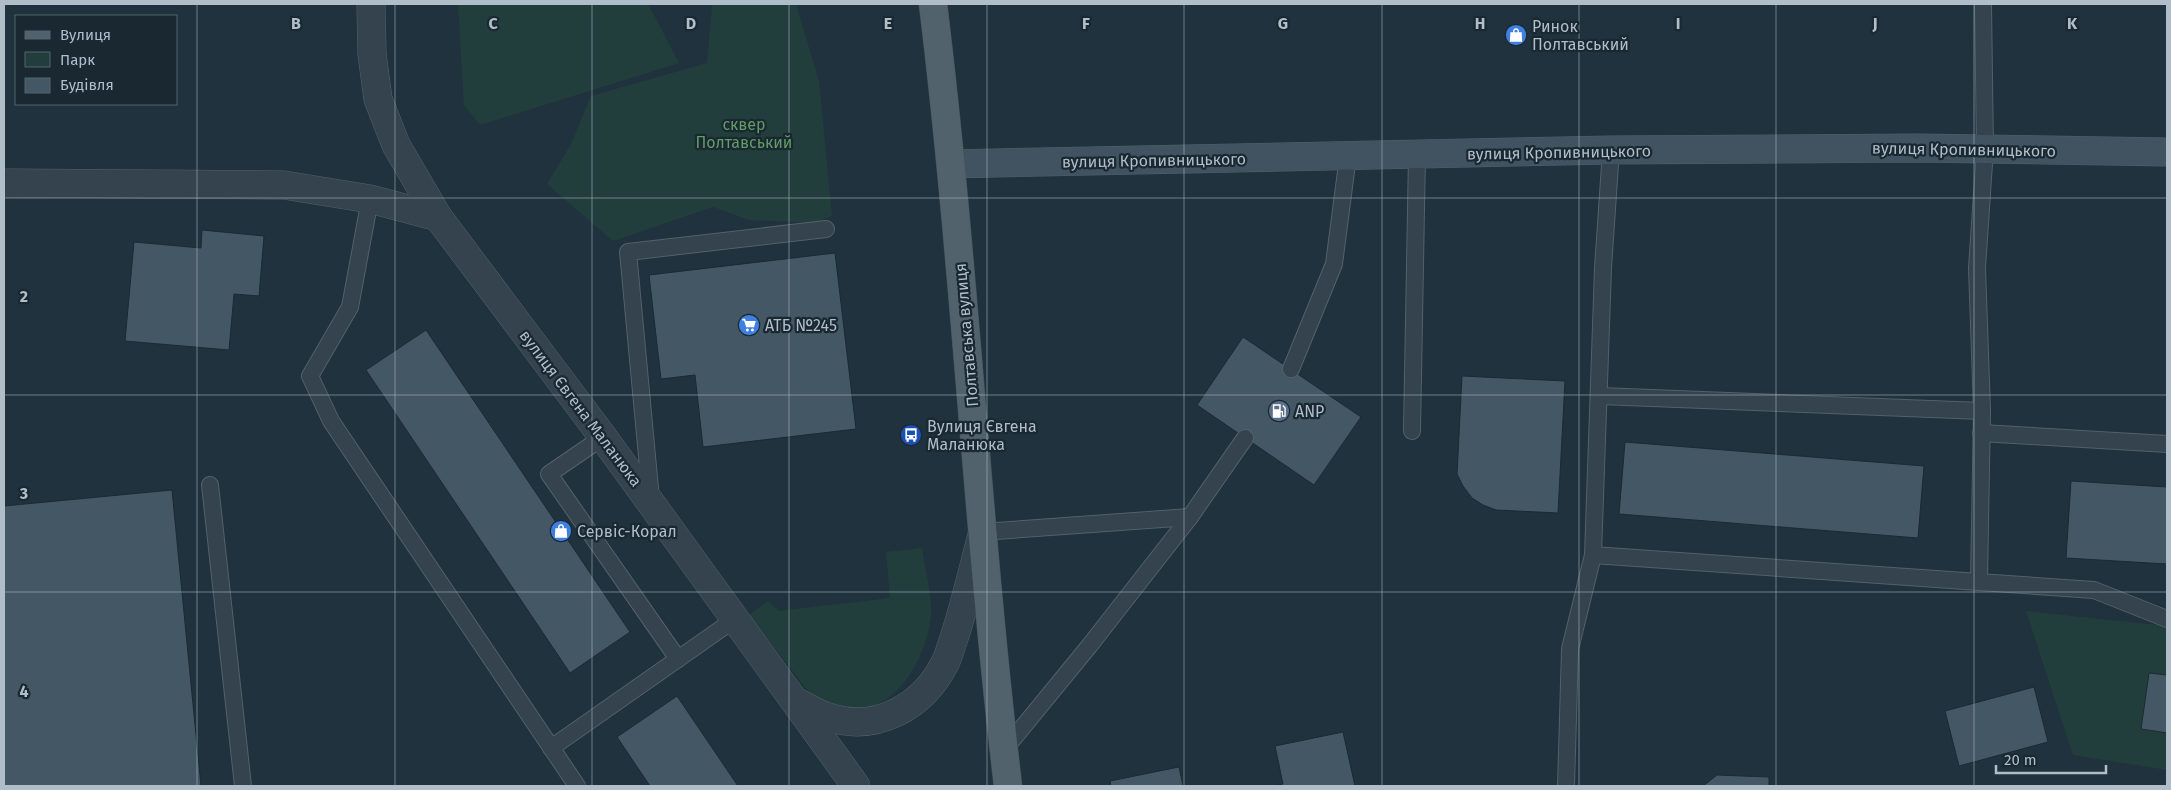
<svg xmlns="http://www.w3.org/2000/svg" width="2171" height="790" viewBox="0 0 2171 790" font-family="'Fira Sans',sans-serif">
<rect width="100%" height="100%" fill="#20323d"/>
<g fill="#223e3c">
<path d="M458,4H648L679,63L480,125L464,105Z"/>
<path d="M712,4H796L819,81L832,216L814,223L749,220L713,207L613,241L547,184L571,144L591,96L707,63Z"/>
<path d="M922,548C924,564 933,601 931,616C923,678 875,739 810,692C803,687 797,676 791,669C777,651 763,633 749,615L768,601L779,611L890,598L886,552Z"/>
<path d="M2026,611L2167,626V770L2073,755Z"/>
</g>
<g fill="#435864" stroke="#1b2a33">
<path d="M202,230L264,236L259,296L234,294L229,350L125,341L134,242L201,248Z"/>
<path d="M835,253L856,429L703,447L695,375L661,379L649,275Z"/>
<path d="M426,330L630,632L570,673L366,370Z"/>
<path d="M1243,337L1361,417L1314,485L1197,405Z"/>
<path d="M1462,376L1565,381L1558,513L1496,510L1483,505L1472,498L1463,486L1457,474Z"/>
<path d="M1625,442L1924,466L1918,538L1619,514Z"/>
<path d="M2071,481L2167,487V564L2066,558Z"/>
<path d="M172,490L201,786H4V506Z"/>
<path d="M2149,673L2167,675V733L2141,729Z"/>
<path d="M2034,687L2048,742L1959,766L1945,711Z"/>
<path d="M677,696L738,786H650L617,737Z"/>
<path d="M1343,732L1355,786H1272L1283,784L1275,746Z"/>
<path d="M1179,767L1183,786H1111L1110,781Z"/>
<path d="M1717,775L1769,777V786H1703Z"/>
</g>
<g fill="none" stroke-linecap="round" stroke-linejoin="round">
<g stroke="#52616a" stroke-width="18">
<g id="service">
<path d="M1983,4L1985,149L1977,268L1982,411L1979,582L2094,590L2167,619"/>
<path d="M1611,150L1603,268L1593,555L1979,582"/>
<path d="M370,199L350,307L310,376L331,421L577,786"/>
<path d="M1291,369L1334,264L1348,156"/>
<path d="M1600,396L1982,411"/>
<path d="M1412,431L1417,154"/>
<path d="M1981,433L2167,444"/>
<path d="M603,437L549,474L678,659"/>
<path d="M210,485L243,786"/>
<path d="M651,499L628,252L826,229"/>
<path d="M982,532L1190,517"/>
<path d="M551,748L735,619"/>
<path d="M1004,750L1090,645L1190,517L1245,438"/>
<path d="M1566,786L1570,649L1593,555"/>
</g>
</g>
<g stroke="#52616a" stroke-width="29">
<g id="minor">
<path d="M371,4L372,54L378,99L396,145L438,217L603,437L856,786"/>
<path d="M4,183L284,185L370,199L438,217"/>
<path d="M797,702C807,707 817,714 828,717C876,733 923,707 945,663C949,656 951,646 954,638C965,604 973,569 982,535"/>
</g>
</g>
<g stroke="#52616a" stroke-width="29">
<path id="secondary" d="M951,164L1611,150L1918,148L2167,152"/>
</g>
<g stroke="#404f59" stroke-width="29">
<path id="primary" d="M933,4C965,264 977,526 1008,786"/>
</g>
<use href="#service" stroke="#34434d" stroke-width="16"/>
<use href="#minor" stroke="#34434d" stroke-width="28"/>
<use href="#secondary" stroke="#415360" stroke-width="28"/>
<use href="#primary" stroke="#51626d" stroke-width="28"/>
</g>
<path fill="none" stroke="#afbec9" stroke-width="1" stroke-opacity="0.55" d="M197,4V786M395,4V786M592,4V786M789,4V786M987,4V786M1184,4V786M1382,4V786M1579,4V786M1776,4V786M1974,4V786M4,198H2167M4,395H2167M4,592H2167"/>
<defs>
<g id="shop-disc" transform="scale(1.125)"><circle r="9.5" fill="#3f7fe0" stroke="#192831"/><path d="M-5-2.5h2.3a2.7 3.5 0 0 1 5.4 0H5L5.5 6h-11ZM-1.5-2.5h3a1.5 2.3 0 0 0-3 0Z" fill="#fff"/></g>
<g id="supermarket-disc" transform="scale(1.125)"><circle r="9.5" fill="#3f7fe0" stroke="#192831"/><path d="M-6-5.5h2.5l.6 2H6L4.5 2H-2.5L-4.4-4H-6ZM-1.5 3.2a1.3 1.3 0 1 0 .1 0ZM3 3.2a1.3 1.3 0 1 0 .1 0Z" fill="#fff"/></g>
<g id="fuel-disc" transform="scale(1.125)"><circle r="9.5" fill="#5c6f8a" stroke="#192831"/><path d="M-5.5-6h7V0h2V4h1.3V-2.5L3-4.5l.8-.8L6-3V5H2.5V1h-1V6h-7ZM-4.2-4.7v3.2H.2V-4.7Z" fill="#fff"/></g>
<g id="bus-disc" transform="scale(1.125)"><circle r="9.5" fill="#1a4fb4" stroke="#192831"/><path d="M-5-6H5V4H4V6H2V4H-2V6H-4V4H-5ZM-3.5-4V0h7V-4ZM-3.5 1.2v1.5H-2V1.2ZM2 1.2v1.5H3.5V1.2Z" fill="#fff"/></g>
</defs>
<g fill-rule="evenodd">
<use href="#shop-disc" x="1516" y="35"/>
<use href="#supermarket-disc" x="749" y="325"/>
<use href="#fuel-disc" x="1279" y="411"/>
<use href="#bus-disc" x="911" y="435"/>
<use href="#shop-disc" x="561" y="531"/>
</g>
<g text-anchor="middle" stroke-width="4.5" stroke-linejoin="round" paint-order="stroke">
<g font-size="16" fill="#afbec9" stroke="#192831" text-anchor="start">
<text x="1532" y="32">Ринок<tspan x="1532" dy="18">Полтавський</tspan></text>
<text x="765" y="331">АТБ №245</text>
<text x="1295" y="417">ANP</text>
<text x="927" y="432">Вулиця Євгена<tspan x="927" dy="18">Маланюка</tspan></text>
<text x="577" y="537">Сервіс-Корал</text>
</g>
<g font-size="16" fill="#639c65" stroke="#192831">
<text x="744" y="130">сквер<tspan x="744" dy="18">Полтавський</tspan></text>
</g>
<g font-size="16" fill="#afbec9" stroke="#192831">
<text transform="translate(1964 149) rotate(1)" y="6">вулиця Кропивницького</text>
<text transform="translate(1559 152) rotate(-1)" y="6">вулиця Кропивницького</text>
<text transform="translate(1154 160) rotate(-1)" y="6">вулиця Кропивницького</text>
<text transform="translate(966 335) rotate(-95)" y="6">Полтавська вулиця</text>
<text transform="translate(581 408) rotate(53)" y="6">вулиця Євгена Маланюка</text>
</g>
</g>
<g font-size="16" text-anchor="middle" font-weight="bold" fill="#afbec9" stroke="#192831" stroke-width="4.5" stroke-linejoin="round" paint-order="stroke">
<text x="296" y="29">B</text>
<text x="493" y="29">C</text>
<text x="691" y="29">D</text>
<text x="888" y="29">E</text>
<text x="1086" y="29">F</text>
<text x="1283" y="29">G</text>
<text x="1480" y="29">H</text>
<text x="1678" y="29">I</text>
<text x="1875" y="29">J</text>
<text x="2072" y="29">K</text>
<text x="24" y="302">2</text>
<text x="24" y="499">3</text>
<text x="24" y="697">4</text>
</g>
<rect width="2171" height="790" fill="none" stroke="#afbec9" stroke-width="10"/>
<rect x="15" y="15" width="162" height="90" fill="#192831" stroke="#55646e"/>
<rect x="25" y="31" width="25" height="8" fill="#51626d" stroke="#55646e"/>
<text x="60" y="40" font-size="15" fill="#afbec9">Вулиця</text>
<rect x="25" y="52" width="25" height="15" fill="#223e3c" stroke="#55646e"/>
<text x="60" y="65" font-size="15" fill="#afbec9">Парк</text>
<rect x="25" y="78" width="25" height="15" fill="#435864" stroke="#55646e"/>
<text x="60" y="90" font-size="15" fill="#afbec9">Будівля</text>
<path d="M1996 765v8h110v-8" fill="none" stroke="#afbec9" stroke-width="2.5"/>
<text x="2004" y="765" font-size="15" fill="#afbec9" stroke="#192831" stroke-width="4" paint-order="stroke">20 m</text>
</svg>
